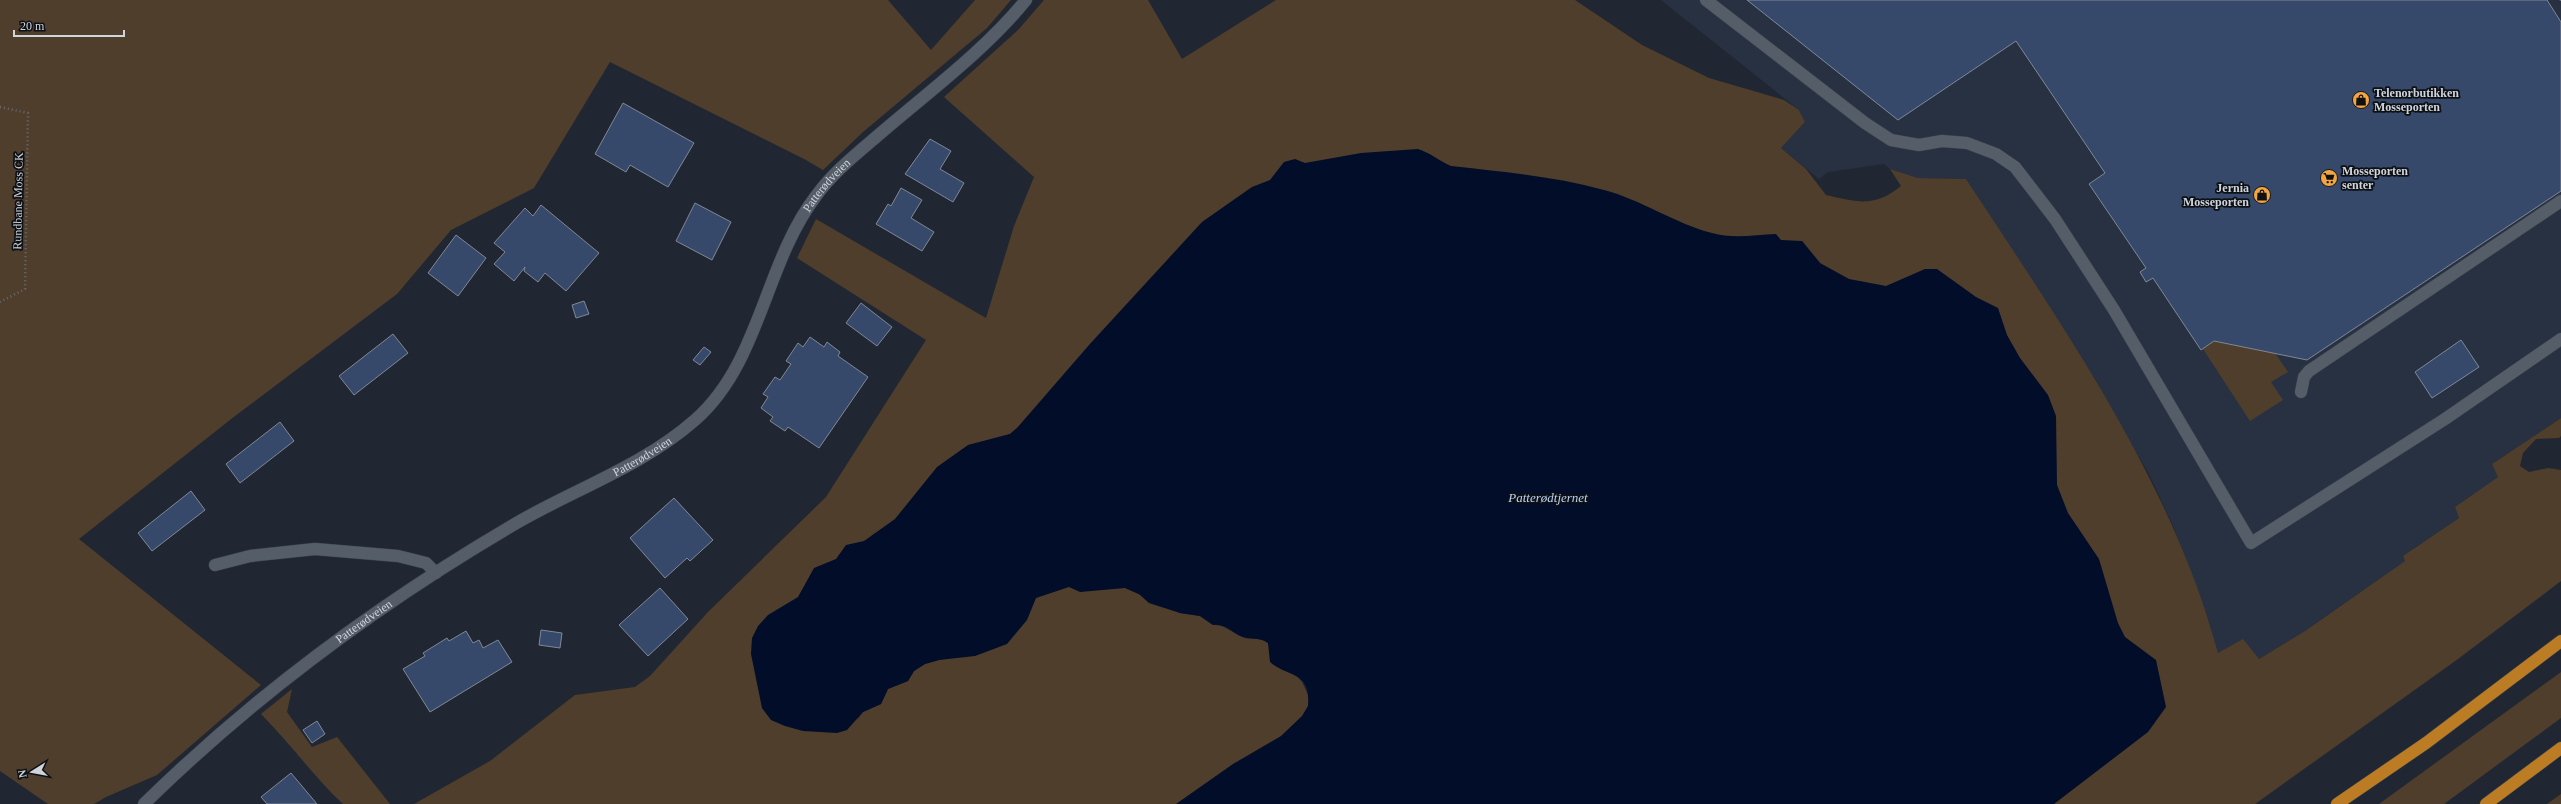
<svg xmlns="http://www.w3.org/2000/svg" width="2561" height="804" viewBox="0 0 2561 804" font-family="'Times New Roman',serif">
<rect width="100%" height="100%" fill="#212732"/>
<path fill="#273142" d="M1661,0H2561V418L2492,464L2499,477L2455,507L2459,518L2403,556L2405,561L2305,631L2259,659L2218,654L2208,618L2174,528L2149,474L2080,357L1966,179L1918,178L1890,169L1884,164L1828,172L1819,179L1781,148L1805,122L1799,110Z"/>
<g fill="#4f3e2b">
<path d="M0,0H888L931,50L975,0H1011L987,28L863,132L823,170L806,160L610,62L534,188L451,230L397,294L235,416L79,539L261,685L157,775L106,797L94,804H48L0,771Z"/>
<path d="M1044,0H1148L1182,59L1276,0H1575L1642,45L1709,78L1784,100L1799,110L1805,122L1781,148L1806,169L1826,195C1858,202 1874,208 1901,186L1890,169L1918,178L1966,179C2063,327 2172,481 2218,653L2243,639L2259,659L2305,631L2405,561L2403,556L2459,518L2455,507L2498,477L2492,464L2561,418V436L2559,438L2536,439L2523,453L2520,466L2529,472L2548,468L2561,470V581L2458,659L2255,804H1866L1820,263L1802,241L1017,428L1010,434L969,445L857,720L863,712L881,704L888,689L908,681L914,671L925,664L939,660L999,572L1069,587L1125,588L1180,613L1200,616L1213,625C1227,624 1233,635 1246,638C1253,639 1262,638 1268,643L1272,664L1295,674L1302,682L1309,697L1308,706L1259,804H414L490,761L575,695L635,687L650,676L708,612L826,497L926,340L797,258L816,219L986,318L1014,226L1034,177L944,97L1019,29Z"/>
<path d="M2214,341L2275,353L2288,372L2271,382L2283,400L2250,421L2203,349Z"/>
<path d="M2561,672V718L2444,804H2379Z"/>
<path d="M292,689L287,712L312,747L337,737L390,804H343C313,776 290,743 261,714Z"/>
<path d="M2561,794V804H2547Z"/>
</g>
<path fill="#010d29" d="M1418,149C1431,153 1439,161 1451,166C1503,172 1554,176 1604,190C1642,200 1676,224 1712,233C1732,239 1755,235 1776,234L1781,240L1802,241L1820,263L1849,279L1886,286L1925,269H1937L1976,297L1998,308L2007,335L2020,358L2048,395L2056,416L2057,485L2068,513L2099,559L2118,623L2125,637L2156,660L2166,707L2148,732L2054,804H1176L1233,764L1281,736L1302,716L1308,706C1311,670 1288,678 1270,662L1268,643C1262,638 1253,639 1246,638C1233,635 1227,623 1213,625L1200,616L1180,613L1149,603L1139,594L1125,588L1080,592L1069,587L1036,598L1027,620L1007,644L975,656L939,660L925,664L914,671L908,681L888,689L881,704L863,712L847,730L837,733L803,731L785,726L771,720L762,708L751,654L752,638L758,626L768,615L798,597L814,568L836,559L846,545L864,541L895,519L937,467L968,445L1010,434L1017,428L1089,345L1202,222L1252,187L1270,180L1284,162L1295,159L1305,163L1361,153Z"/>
<g fill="#36496a" stroke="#808895">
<path d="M1747,0H2547L2561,22V191L2307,360L2214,341L2201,350L2153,278L2146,282L2140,272L2146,268L2089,184L2105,173L2016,41L1898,120Z"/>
<path d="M623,103L694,143L668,187L630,165L626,172L595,154Z"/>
<path d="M930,139L951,151L940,169L964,183L953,202L905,174Z"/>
<path d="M901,188L922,200L911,218L934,232L922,251L876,224L888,204L891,206Z"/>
<path d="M695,203L731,222L712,260L676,241Z"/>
<path d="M541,205L599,253L566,291L545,273L538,282L524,271L525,267L514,281L494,264L505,252L494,243L525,208L533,216Z"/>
<path d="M456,235L486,258L458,296L428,273Z"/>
<path d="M584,301L589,314L576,318L572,305Z"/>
<path d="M861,303L892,327L877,346L846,323Z"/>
<path d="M393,334L408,353L354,395L339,376Z"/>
<path d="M810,337L824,347L827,342L840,352L838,356L868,377L819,448L788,427L785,431L770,421L773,417L761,408L768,397L763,394L775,377L780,380L791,364L786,361L798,343L803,347Z"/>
<path d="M2461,340L2479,367L2432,398L2415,372Z"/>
<path d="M704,347L711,352L700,365L693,360Z"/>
<path d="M280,422L294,441L240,483L226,464Z"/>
<path d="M191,491L205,510L152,551L138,533Z"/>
<path d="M674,498L713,540L690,561L687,558L665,578L630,538Z"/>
<path d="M660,588L688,619L648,656L619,625Z"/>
<path d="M541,630L562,633L560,648L539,645Z"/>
<path d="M466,631L473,643L479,640L483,648L498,640L512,662L430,712L403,669L425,656L423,653L447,638L449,641Z"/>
<path d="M317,721L325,734L312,743L303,730Z"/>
<path d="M291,773L317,804H267L261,797Z"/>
</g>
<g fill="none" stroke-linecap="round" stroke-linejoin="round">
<g stroke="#3d434c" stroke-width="13">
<g id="minor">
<path d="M1706,0L1865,123L1891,140L1919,145L1942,141L1967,143L1996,154L2015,167L2055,219L2114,310L2251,543L2445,419L2561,339"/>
<path d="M2301,392L2304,377L2309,371L2561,201"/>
<path d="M215,565L250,556L315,549L398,556L426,563L436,573"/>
<path id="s1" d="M144,804C256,694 384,600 520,521C578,488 644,465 695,420C761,362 764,264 816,196C834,171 859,152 882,132C931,90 985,50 1026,0"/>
</g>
</g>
<g stroke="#3d434c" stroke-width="13">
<g id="highway">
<path d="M2337,804L2426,743L2561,641"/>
<path d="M2486,804L2561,748"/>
</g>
</g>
<g stroke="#666c75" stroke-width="2.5" stroke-dasharray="1 3" stroke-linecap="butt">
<path d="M2561,0V1"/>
<path d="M0,107L28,113L25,289L0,302"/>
</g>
<use href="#minor" stroke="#555d69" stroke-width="12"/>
<use href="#highway" stroke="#bb7c23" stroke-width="12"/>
</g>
<defs>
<g id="shop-disc" transform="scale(0.9)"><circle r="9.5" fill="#f2a541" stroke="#0d1015"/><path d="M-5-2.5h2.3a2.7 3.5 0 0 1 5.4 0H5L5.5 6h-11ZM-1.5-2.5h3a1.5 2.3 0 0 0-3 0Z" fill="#111"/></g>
<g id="supermarket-disc" transform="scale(0.9)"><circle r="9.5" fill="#f2a541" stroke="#0d1015"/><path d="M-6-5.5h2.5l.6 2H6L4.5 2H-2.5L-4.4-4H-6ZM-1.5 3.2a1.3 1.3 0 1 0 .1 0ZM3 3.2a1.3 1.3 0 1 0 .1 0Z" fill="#111"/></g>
</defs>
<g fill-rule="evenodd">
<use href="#shop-disc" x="2361" y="100"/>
<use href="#supermarket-disc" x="2329" y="178"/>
<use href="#shop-disc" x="2262" y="195"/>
</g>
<g text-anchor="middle" stroke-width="3.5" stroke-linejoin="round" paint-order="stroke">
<g font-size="12" font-weight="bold" fill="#d0d5dc" stroke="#0d1015" text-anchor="start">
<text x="2374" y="97">Telenorbutikken<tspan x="2374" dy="14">Mosseporten</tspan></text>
<text x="2342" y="175">Mosseporten<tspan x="2342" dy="14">senter</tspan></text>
<text x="2249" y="192" text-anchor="end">Jernia<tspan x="2249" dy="14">Mosseporten</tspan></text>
</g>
<g font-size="12" fill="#d0d5dc" stroke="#0d1015">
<text dy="4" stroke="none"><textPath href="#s1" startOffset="946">Patterødveien</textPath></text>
<text transform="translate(18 201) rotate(-89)" y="4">Rundbane Moss CK</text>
<text dy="4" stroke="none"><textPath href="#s1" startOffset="610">Patterødveien</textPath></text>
<text dy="4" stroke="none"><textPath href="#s1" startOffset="286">Patterødveien</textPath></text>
</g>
<g font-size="13" font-style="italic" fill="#bcd2f5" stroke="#0d1015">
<text x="1548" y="502">Patterødtjernet</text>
</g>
</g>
<g transform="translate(32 772) rotate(259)" stroke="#0d1015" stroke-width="3" paint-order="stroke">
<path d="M0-3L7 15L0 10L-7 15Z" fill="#d0d5dc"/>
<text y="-6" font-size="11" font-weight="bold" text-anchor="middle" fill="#d0d5dc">N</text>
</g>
<path d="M14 30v6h110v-6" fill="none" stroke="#d0d5dc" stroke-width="2"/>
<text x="20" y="30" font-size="12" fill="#d0d5dc" stroke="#0d1015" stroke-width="3" paint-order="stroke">20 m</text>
</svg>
